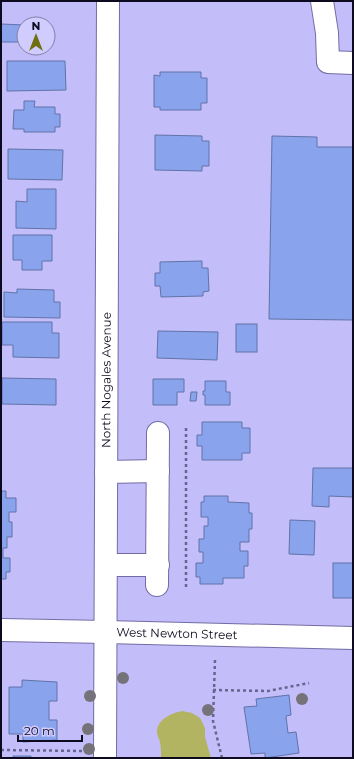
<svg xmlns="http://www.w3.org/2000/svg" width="354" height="759" viewBox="0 0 354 759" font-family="Montserrat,sans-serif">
<rect width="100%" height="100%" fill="#c3bdfa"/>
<path fill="#b3b462" d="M182,711L192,713L200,718L205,728V737L211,758H161C161,752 161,747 160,742C159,739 157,735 157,732C157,719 172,713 182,711Z"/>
<g fill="#8aa3ed" stroke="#6173a8">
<path d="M1,24L24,25V42H1Z"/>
<path d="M7,61H65L66,90L7,91Z"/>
<path d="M160,72H201V78H207V103H201V110H160V107H154V75L160,76Z"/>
<path d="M24,101H35L34,107H55V114H60V127H55V132H24V129H13L14,110H24Z"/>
<path d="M155,135L202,136V141H209V166H202V171L155,170Z"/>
<path d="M272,136L317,137V147H353V320L269,319Z"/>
<path d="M8,149L63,150L62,180L8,179Z"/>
<path d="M27,189H56V229L16,228V201L27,202Z"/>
<path d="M13,235H52V261H42V270H22V260H13Z"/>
<path d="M202,261V268H208L209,291L203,292V296L161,297L160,286H155V273H160V262Z"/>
<path d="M17,289L54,290V302H60V318L4,317V292L17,293Z"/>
<path d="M2,322H52V333H59V358L13,357V345H2Z"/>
<rect x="236" y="324" width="21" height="28"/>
<path d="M158,331L218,332L217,360L157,358Z"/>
<path d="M2,378L56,379V405L2,404Z"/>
<path d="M153,379H184V392H177V405H153Z"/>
<path d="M205,381H226V392H230V405H205V395H203V391H205Z"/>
<path d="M191,392H197L196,401H190Z"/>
<path d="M202,422H242V428H250V453H242V460H202V446H197V435H202Z"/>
<path d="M313,468H353V497L329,496V507L312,506Z"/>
<path d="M1,491H6V498H16V512H9V522H12V537H7V548H3V558H10V572H6V579H1Z"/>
<path d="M204,496H228V502L249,503V513H252V529H249V542H240V551H248V566H244V578H223V584H200V577H196V563H203V552H199V539H204V526H208V517H201V502H204Z"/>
<path d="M290,520L315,521L314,555L289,554Z"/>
<rect x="333" y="563" width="20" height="35"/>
<path d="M22,680L57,682V701H49V720H57V740L23,742V734H9V687H22Z"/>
<path d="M289,695L291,715L286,716L288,733L296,732L299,753L265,758V753L251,754L244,707L257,706L256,699Z"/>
<path d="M13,756H31V758H40H13Z"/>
</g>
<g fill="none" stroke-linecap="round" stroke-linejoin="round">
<g stroke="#736ca4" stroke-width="24">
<g id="minor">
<path d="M322,1L327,33L328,62L353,63"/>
<path d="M106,472L158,471"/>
<path d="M106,565H158"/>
<path d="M157,585L158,433"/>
<path id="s1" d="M1,630L106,632L353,638"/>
<path id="s2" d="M105,758L108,1"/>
</g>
</g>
<g stroke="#69648d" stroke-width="2.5" stroke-dasharray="3 3" stroke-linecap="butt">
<path d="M186,587V427"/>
<path d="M215,660L213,721L222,758"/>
<path d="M213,690L268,691L309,683"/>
<path d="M1,750L84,751"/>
</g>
<use href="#minor" stroke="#fff" stroke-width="22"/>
</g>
<g fill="#757379">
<circle cx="123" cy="678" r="6"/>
<circle cx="90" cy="696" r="6"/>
<circle cx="302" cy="699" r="6"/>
<circle cx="208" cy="710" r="6"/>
<circle cx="88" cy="729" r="6"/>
<circle cx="89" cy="749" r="6"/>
</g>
<g text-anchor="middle" stroke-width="3.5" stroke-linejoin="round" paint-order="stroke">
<g font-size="12" fill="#0d0a1f" stroke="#d1ccfe">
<text dy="4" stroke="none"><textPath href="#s2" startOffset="378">North Nogales Avenue</textPath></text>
<text dy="4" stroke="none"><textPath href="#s1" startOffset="176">West Newton Street</textPath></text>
</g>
</g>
<rect width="354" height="759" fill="none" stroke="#0d0a1f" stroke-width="4"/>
<g transform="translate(36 36)"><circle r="19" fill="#d1ccfe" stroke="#837ea5"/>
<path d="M0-3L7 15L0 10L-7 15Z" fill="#6f6e10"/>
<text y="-6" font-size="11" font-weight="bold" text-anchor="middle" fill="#0d0a1f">N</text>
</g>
<path d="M18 735v6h64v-6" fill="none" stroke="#0d0a1f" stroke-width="2"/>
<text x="24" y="735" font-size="12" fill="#0d0a1f" stroke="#d1ccfe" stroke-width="3" paint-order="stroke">20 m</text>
</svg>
